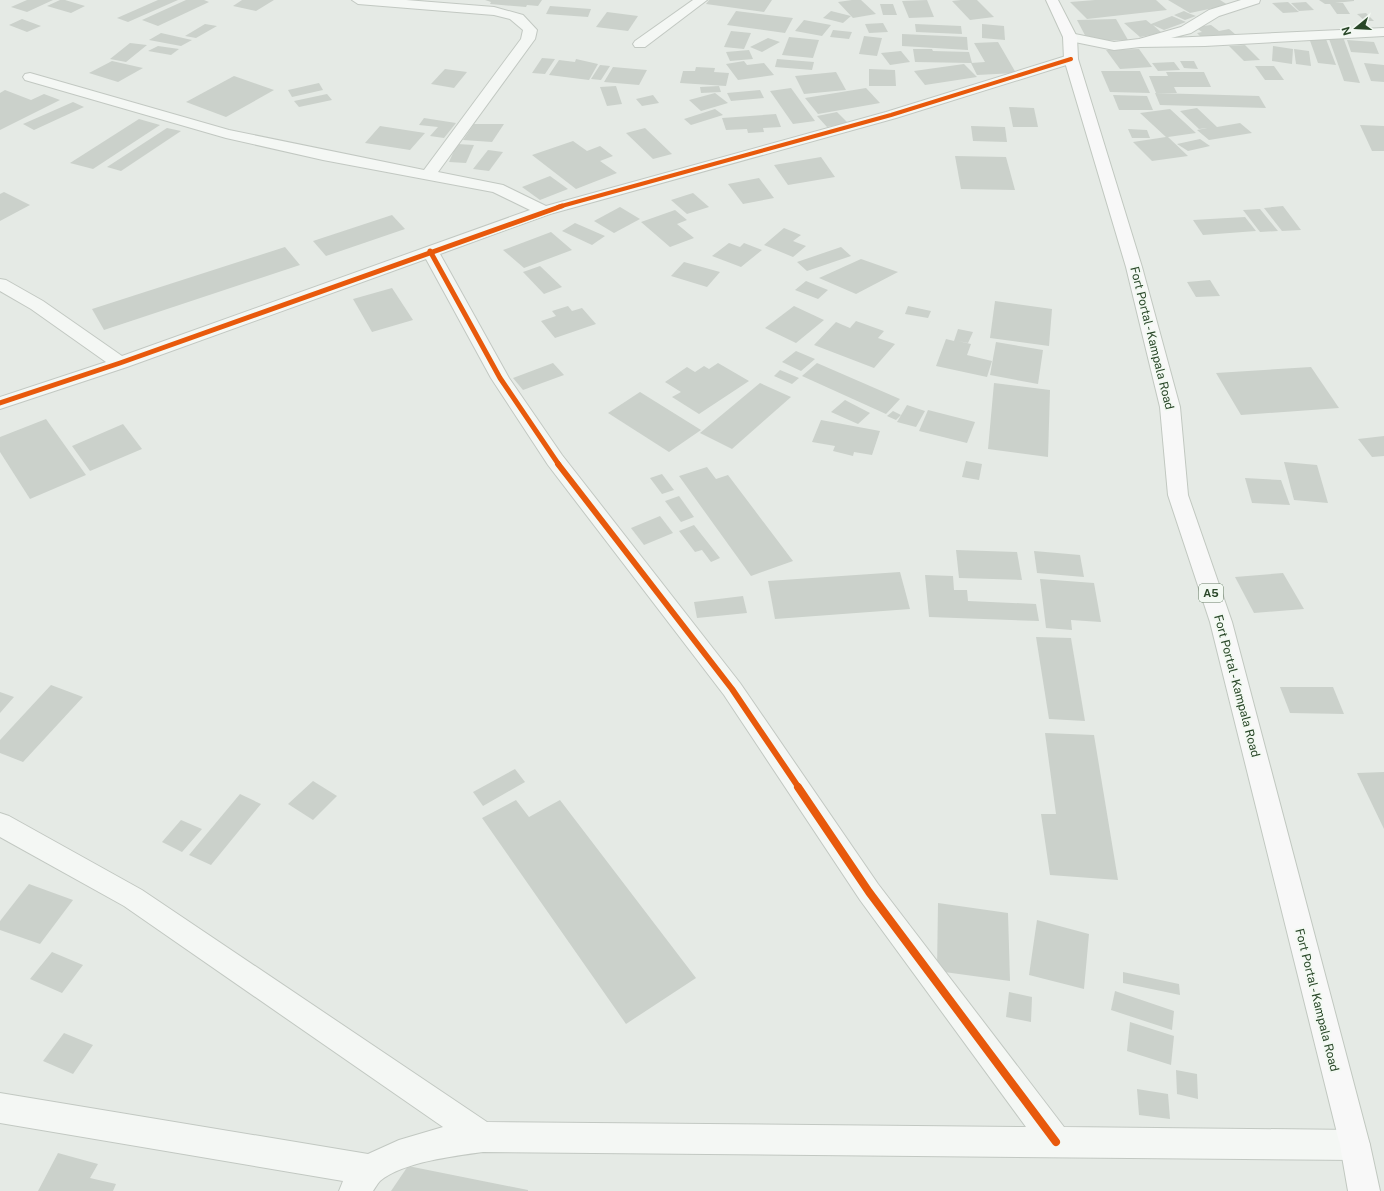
<svg xmlns="http://www.w3.org/2000/svg" width="1384" height="1191" viewBox="0 0 1384 1191" font-family="'Public Sans',sans-serif">
<rect width="100%" height="100%" fill="#e5eae5"/>
<g fill="#cbd1cb">
<path d="M27,0H53L27,12L11,7Z"/>
<path d="M60,0H65L85,6L71,13L47,6Z"/>
<path d="M158,0H178L128,22L117,18Z"/>
<path d="M186,0H204L209,2L158,26L142,20Z"/>
<path d="M242,0H274L256,11L233,6Z"/>
<path d="M485,0H542L538,6L527,5L526,7L490,4L491,2Z"/>
<path d="M709,0H772L764,12L706,4Z"/>
<path d="M852,0H861L876,14L853,18L838,2Z"/>
<path d="M927,0L934,17L909,18L902,1Z"/>
<path d="M961,0H977L994,17L970,20L952,1Z"/>
<path d="M1095,0H1156L1167,10L1087,19L1070,2Z"/>
<path d="M1168,0H1220L1228,5L1190,13Z"/>
<path d="M1319,0H1354V1L1335,3H1343L1350,14H1337L1330,4H1325Z"/>
<path d="M1288,2L1299,12L1283,13L1272,3Z"/>
<path d="M1306,2L1314,10L1299,11L1291,3Z"/>
<path d="M880,4H893L897,15H883Z"/>
<path d="M550,6L591,9L588,17L546,14Z"/>
<path d="M736,11L793,18L785,33L727,25Z"/>
<path d="M831,11L851,16L843,23L823,18Z"/>
<path d="M1184,11L1188,13L1196,16L1185,20L1174,15Z"/>
<path d="M607,12L638,16L628,31L596,27Z"/>
<path d="M1366,13L1374,21H1365L1357,14Z"/>
<path d="M1172,16L1186,22L1164,30L1153,25L1162,33L1140,37L1124,23L1146,20L1151,24Z"/>
<path d="M22,19L41,26L27,32L9,25Z"/>
<path d="M1116,19L1128,40L1088,41L1077,20Z"/>
<path d="M804,20L831,25L822,36L795,31Z"/>
<path d="M883,23L888,32L869,33L865,24Z"/>
<path d="M205,24L217,26L196,38L185,36Z"/>
<path d="M915,24L961,26L962,34L916,32Z"/>
<path d="M982,24L1004,26L1005,40L982,38Z"/>
<path d="M1211,25L1219,31L1229,29L1235,34L1202,38L1197,33L1202,32L1195,27Z"/>
<path d="M833,30L852,32L849,39L830,37Z"/>
<path d="M731,31L751,33L744,49L724,47Z"/>
<path d="M161,33L192,40L181,46L149,40Z"/>
<path d="M902,34L967,37L968,50L902,46Z"/>
<path d="M864,36L882,38L877,56L859,54Z"/>
<path d="M1328,36L1343,37L1360,83L1344,81Z"/>
<path d="M789,37L819,40L813,58L782,55Z"/>
<path d="M768,38L780,42L762,52L750,47Z"/>
<path d="M1309,38L1326,39L1336,65L1318,63Z"/>
<path d="M1347,40L1374,42L1379,54L1351,52Z"/>
<path d="M998,42L1016,73L977,75L971,63L985,62L974,43Z"/>
<path d="M130,43L147,45L126,62L110,59Z"/>
<path d="M1245,45L1260,60L1244,61L1229,46Z"/>
<path d="M158,46L179,49L171,55L148,51Z"/>
<path d="M1273,46L1293,49L1292,64L1272,61Z"/>
<path d="M913,49H932L933,51L969,52L972,63L915,62Z"/>
<path d="M1139,49L1152,67L1120,69L1106,50Z"/>
<path d="M1294,49L1309,51L1311,66L1296,64Z"/>
<path d="M749,50L753,59L730,61L726,52Z"/>
<path d="M901,51L910,62L890,65L881,53Z"/>
<path d="M542,58L555,59L545,74L532,73Z"/>
<path d="M576,59L598,64L589,80L549,75L559,60L575,62Z"/>
<path d="M777,59L814,62L812,70L775,67Z"/>
<path d="M112,61L143,68L118,82L89,73Z"/>
<path d="M744,61L747,65L764,63L774,75L738,80L726,64Z"/>
<path d="M1180,61H1194L1198,69L1184,68Z"/>
<path d="M1174,62L1180,70L1158,71L1152,63Z"/>
<path d="M1364,63L1384,65V82L1371,81Z"/>
<path d="M964,64L977,77L925,85L914,71Z"/>
<path d="M600,65L610,66L601,80L591,79Z"/>
<path d="M1255,66H1274L1284,80H1265Z"/>
<path d="M613,67L647,70L639,85L604,82Z"/>
<path d="M696,67L715,68L714,72L729,73L726,86L680,83L683,71H695Z"/>
<path d="M445,69L467,72L454,88L431,84Z"/>
<path d="M869,69L895,70L896,86H869Z"/>
<path d="M1101,71H1140L1150,93L1110,92Z"/>
<path d="M836,72L846,90L804,94L795,76Z"/>
<path d="M1166,72H1204L1211,87H1174L1177,93H1156L1149,76H1168Z"/>
<path d="M234,76L274,90L226,117L186,102Z"/>
<path d="M319,83L323,90L292,97L288,90Z"/>
<path d="M616,86L622,104L607,106L600,87Z"/>
<path d="M719,86L721,92L701,93L700,87Z"/>
<path d="M791,88L815,121L793,124L770,91Z"/>
<path d="M866,88L880,103L818,114L805,98Z"/>
<path d="M5,90L31,100L44,94L60,100L0,130V93Z"/>
<path d="M760,90L764,98L731,101L727,93Z"/>
<path d="M715,93L728,103L701,111L689,100Z"/>
<path d="M1155,93L1259,96L1266,108L1160,105Z"/>
<path d="M327,94L332,100L299,107L294,101Z"/>
<path d="M653,95L659,103L642,106L636,99Z"/>
<path d="M1113,95L1147,96L1153,110H1119Z"/>
<path d="M73,102L84,107L34,130L23,124Z"/>
<path d="M1009,107L1034,108L1038,127H1013Z"/>
<path d="M1197,108L1217,127L1240,123L1252,133L1209,140L1197,130L1207,128L1199,129L1180,111Z"/>
<path d="M715,109L723,115L691,125L684,119Z"/>
<path d="M1170,109L1196,133L1168,137L1188,156L1152,161L1133,142L1166,137L1140,113Z"/>
<path d="M837,112L848,123L827,127L817,116Z"/>
<path d="M776,114L781,127L763,128L764,132L748,133L747,129L726,130L722,118Z"/>
<path d="M424,118L456,123L444,138L430,136L438,127L419,125Z"/>
<path d="M139,119L160,125L93,169L70,163Z"/>
<path d="M474,124H504L492,142L463,140Z"/>
<path d="M1360,125L1384,126V151H1372Z"/>
<path d="M380,126L425,133L410,150L365,143Z"/>
<path d="M971,126L1005,127L1007,142L973,141Z"/>
<path d="M167,128L181,131L121,171L107,167Z"/>
<path d="M645,128L672,154L653,159L626,133Z"/>
<path d="M1128,129L1147,130L1150,138H1132Z"/>
<path d="M1200,139L1210,146L1188,151L1177,144Z"/>
<path d="M573,141L587,151L600,146L613,156L600,161L617,173L576,189L532,155Z"/>
<path d="M457,144L474,145L466,163L449,162Z"/>
<path d="M488,150L503,152L489,171L473,169Z"/>
<path d="M955,156L1006,157L1015,190L961,189Z"/>
<path d="M821,157L835,177L788,185L774,165Z"/>
<path d="M550,176L568,189L540,200L522,187Z"/>
<path d="M759,178L774,198L743,204L728,184Z"/>
<path d="M4,192L30,205L0,221V194Z"/>
<path d="M693,193L709,207L687,214L671,200Z"/>
<path d="M1283,206L1301,230L1282,231L1264,208Z"/>
<path d="M620,207L640,219L614,233L594,221Z"/>
<path d="M1260,209L1278,231L1260,232L1243,210Z"/>
<path d="M675,210L687,220L677,224L694,238L670,247L641,222Z"/>
<path d="M392,215L405,229L326,256L313,241Z"/>
<path d="M1245,217L1256,231L1203,235L1193,220Z"/>
<path d="M575,223L605,236L592,245L562,231Z"/>
<path d="M784,228L801,235L793,241L806,246L793,257L764,245Z"/>
<path d="M551,232L572,250L524,268L503,250Z"/>
<path d="M729,243L740,247L744,243L762,250L741,267L712,256Z"/>
<path d="M285,247L300,265L104,330L92,309Z"/>
<path d="M841,247L851,256L807,271L797,262Z"/>
<path d="M861,259L898,272L856,294L819,278Z"/>
<path d="M684,262L720,272L707,287L671,276Z"/>
<path d="M540,266L562,287L544,294L523,272Z"/>
<path d="M1210,280L1220,296L1196,297L1187,282Z"/>
<path d="M806,281L828,290L818,299L795,290Z"/>
<path d="M392,288L413,320L372,332L353,299Z"/>
<path d="M995,301L1052,309L1049,346L990,338Z"/>
<path d="M568,306L572,311L582,308L596,324L555,338L541,321L556,316L552,311Z"/>
<path d="M794,306L824,320L796,343L765,328Z"/>
<path d="M908,306L931,311L928,318L905,314Z"/>
<path d="M856,321L884,331L878,338L895,344L874,368L814,345L836,322L850,328Z"/>
<path d="M958,329L973,332L968,343L958,341L971,344L967,355L992,361L987,377L936,366L946,339L954,341Z"/>
<path d="M996,342L1043,350L1038,384L990,375Z"/>
<path d="M796,351L815,359L801,371L782,362Z"/>
<path d="M553,363L564,375L523,390L513,378Z"/>
<path d="M718,363L749,381L699,414L672,397L681,392L665,382L687,367L695,372L704,366L709,369Z"/>
<path d="M817,363L900,399L886,414L802,376Z"/>
<path d="M1311,367L1339,408L1241,415L1216,373Z"/>
<path d="M780,370L799,378L792,384L774,376Z"/>
<path d="M760,383L791,397L732,449L700,433Z"/>
<path d="M994,383L1050,390L1048,457L988,449Z"/>
<path d="M640,392L701,430L669,452L608,413Z"/>
<path d="M845,400L870,413L858,424L831,412Z"/>
<path d="M907,405L925,411L916,427L897,422Z"/>
<path d="M928,410L975,422L967,443L919,431Z"/>
<path d="M893,411L901,415L896,420L887,416Z"/>
<path d="M46,419L86,475L30,499L0,452V437Z"/>
<path d="M821,420L880,431L872,455L854,452L853,456L833,451L835,446L812,442Z"/>
<path d="M123,424L142,449L90,471L72,446Z"/>
<path d="M1384,436V456L1372,457L1358,439Z"/>
<path d="M966,461L982,464L979,480L962,477Z"/>
<path d="M1284,462L1317,465L1328,503L1294,500Z"/>
<path d="M707,467L716,479L728,475L793,561L751,576L679,476Z"/>
<path d="M662,474L674,490L662,494L650,478Z"/>
<path d="M1245,478L1281,480L1290,505L1252,503Z"/>
<path d="M679,496L694,517L681,522L665,501Z"/>
<path d="M660,516L673,533L644,545L631,528Z"/>
<path d="M694,525L720,558L711,562L702,550L695,552L679,531Z"/>
<path d="M956,550L1017,552L1022,580L959,578Z"/>
<path d="M1034,551L1080,555L1084,577L1037,573Z"/>
<path d="M900,572L910,609L775,619L768,581Z"/>
<path d="M1283,573L1304,609L1254,613L1235,577Z"/>
<path d="M925,575L953,576L954,590H967L968,601L1036,604L1039,621L929,617Z"/>
<path d="M1040,579L1094,583L1101,622L1071,620L1072,630L1046,628Z"/>
<path d="M743,596L747,613L697,618L694,602Z"/>
<path d="M1036,637L1071,638L1085,721L1049,719Z"/>
<path d="M51,685L83,697L23,762L0,753V740Z"/>
<path d="M1280,687H1333L1344,714L1290,713Z"/>
<path d="M0,692L14,697L0,713Z"/>
<path d="M1045,733L1094,735L1118,880L1050,875L1041,814H1056Z"/>
<path d="M515,769L525,782L483,806L473,792Z"/>
<path d="M1384,772V829L1357,773Z"/>
<path d="M313,781L337,796L313,820L288,804Z"/>
<path d="M240,794L261,804L211,865L189,855Z"/>
<path d="M516,800L529,817L560,800L696,978L626,1024L482,818Z"/>
<path d="M181,820L202,829L182,852L162,842Z"/>
<path d="M29,884L73,900L40,944L0,930V921Z"/>
<path d="M938,903L1008,913L1010,981L937,971Z"/>
<path d="M1037,920L1089,934L1084,989L1029,975Z"/>
<path d="M52,952L83,965L62,993L30,979Z"/>
<path d="M1123,972L1179,984L1180,995L1123,983Z"/>
<path d="M1115,991L1174,1011L1172,1030L1111,1010Z"/>
<path d="M1009,992L1032,997L1031,1022L1006,1017Z"/>
<path d="M1130,1022L1174,1036L1171,1065L1127,1051Z"/>
<path d="M64,1033L93,1045L73,1074L43,1061Z"/>
<path d="M1176,1070L1197,1074L1198,1099L1177,1094Z"/>
<path d="M1137,1089L1168,1094L1170,1119L1139,1115Z"/>
<path d="M58,1153L98,1164L90,1178L116,1184L113,1191H38Z"/>
<path d="M408,1166L528,1190V1191H391Z"/>
</g>
<g fill="none" stroke-linecap="round" stroke-linejoin="round">
<g stroke="#c2c8c2" stroke-width="2">
<g id="minor">
<path d="M352,0H406L494,7L523,15L537,30L535,39L438,172L503,185L546,206L886,112L1066,56H1076L1078,59L1076,62L896,118L550,214L440,254L509,378L562,455L740,683L878,884L1064,1127L1355,1130L1366,1134L1370,1145L1366,1156L1355,1160L483,1152C454,1156 403,1162 380,1181C378,1183 375,1188 373,1191H339L343,1181L0,1123V1093L368,1154L399,1140L443,1127L124,906L0,837V813L9,816L142,890L487,1122L1026,1127L860,900L724,695L548,465L491,378L426,259L127,367L0,409V397L106,362L31,309L0,291V279L6,280L43,301L122,356L530,210L493,192L323,160L226,138L25,80L23,77L25,74L30,73L229,130L424,170L521,39L523,30L510,19L494,15L358,4Z"/>
<path d="M693,0H707L645,47H635L633,44L635,41Z"/>
<path d="M1241,0H1260L1259,3L1219,16L1191,33L1171,38L1384,28V36L1205,46L1140,47L1114,50L1065,40L1063,37L1065,34L1070,33L1114,42L1139,39L1181,27L1209,10Z"/>
</g>
</g>
<g stroke="#c1c8c0" stroke-width="2">
<path id="primary" d="M1046,0H1058L1077,37L1078,59L1142,267L1180,407L1188,495L1232,622L1370,1145L1380,1191H1348L1340,1145L1210,622L1168,495L1160,407L1126,267L1064,59L1063,37Z"/>
</g>
<use href="#minor" fill="#f4f7f4" fill-rule="evenodd"/>
<use href="#primary" fill="#f8f8f8" fill-rule="evenodd"/>
<g stroke="#f3f9f3" stroke-width="5.5">
<path id="cycleway-far3" d="M558,207L891,115L1071,59"/>
</g>
<g stroke="#f3f9f3" stroke-width="7">
<g id="cycleway-far2">
<path d="M430,251L500,378L559,465"/>
<path d="M0,403L120,363L562,206"/>
</g>
</g>
<g stroke="#f3f9f3" stroke-width="8">
<path id="cycleway-far1" d="M558,464L732,689L799,788"/>
</g>
<g stroke="#f3f9f3" stroke-width="10">
<path id="cycleway" d="M798,787L869,892L1056,1142"/>
</g>
<use href="#cycleway-far3" stroke="#e8590c" stroke-width="4"/>
<use href="#cycleway-far2" stroke="#e8590c" stroke-width="5"/>
<use href="#cycleway-far1" stroke="#e8590c" stroke-width="6"/>
<use href="#cycleway" stroke="#e8590c" stroke-width="8"/>
</g>
<g text-anchor="middle" stroke-width="4" stroke-linejoin="round" paint-order="stroke">
<rect fill="#f3f9f3" stroke="#667c65" stroke-width="1" x="1199" y="584" width="24" height="18" rx="3"/>
<g font-size="11" font-weight="bold" fill="#294728">
<text x="1211" y="597">A5</text>
</g>
<g font-size="12" fill="#294728" stroke="#f3f9f3">
<text transform="translate(1152 338) rotate(76)" y="4">Fort Portal - Kampala Road</text>
<text transform="translate(1237 686) rotate(75)" y="4">Fort Portal - Kampala Road</text>
<text transform="translate(1317 1000) rotate(76)" y="4">Fort Portal - Kampala Road</text>
</g>
</g>
<g transform="translate(1356 28) rotate(252)" stroke="#f3f9f3" stroke-width="3" paint-order="stroke">
<path d="M0-3L7 15L0 10L-7 15Z" fill="#294728"/>
<text y="-6" font-size="11" font-weight="bold" text-anchor="middle" fill="#294728">N</text>
</g>
</svg>
